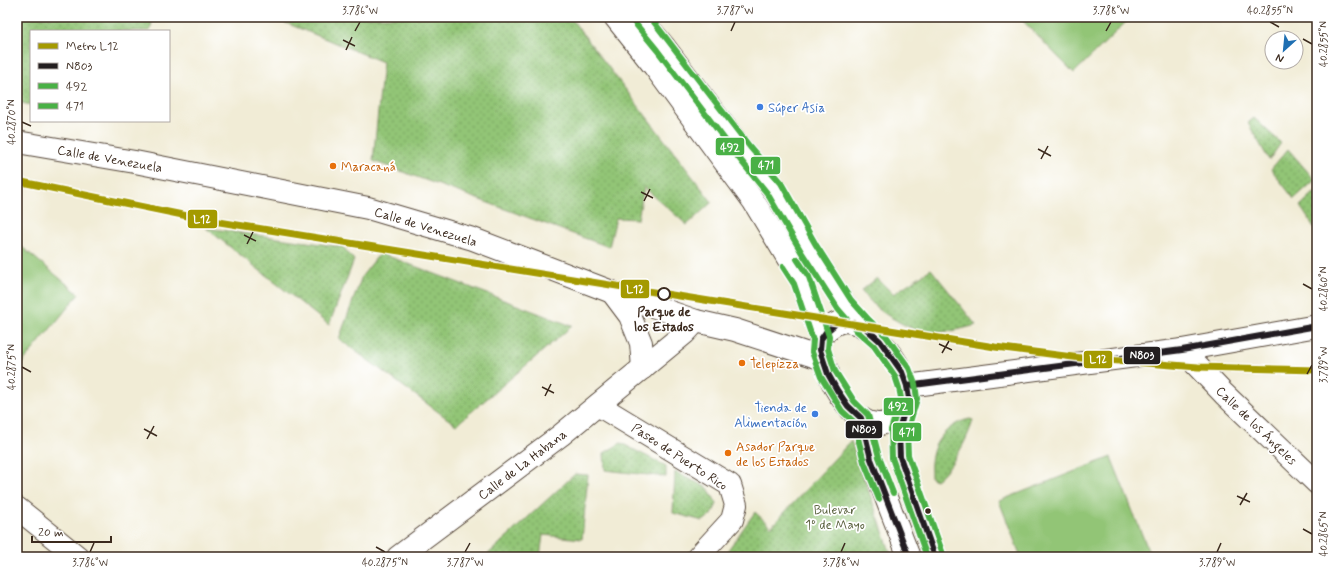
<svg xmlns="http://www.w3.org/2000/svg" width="1334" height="574" viewBox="0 0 1334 574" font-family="Mynerve,sans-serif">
<defs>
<pattern id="green-dots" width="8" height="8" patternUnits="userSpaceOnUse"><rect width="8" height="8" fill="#92c576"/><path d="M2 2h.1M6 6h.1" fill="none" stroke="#78a060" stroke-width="1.8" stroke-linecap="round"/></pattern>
</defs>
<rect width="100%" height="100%" fill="#fff"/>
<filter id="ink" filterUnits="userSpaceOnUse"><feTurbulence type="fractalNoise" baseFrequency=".025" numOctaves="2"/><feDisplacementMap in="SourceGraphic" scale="8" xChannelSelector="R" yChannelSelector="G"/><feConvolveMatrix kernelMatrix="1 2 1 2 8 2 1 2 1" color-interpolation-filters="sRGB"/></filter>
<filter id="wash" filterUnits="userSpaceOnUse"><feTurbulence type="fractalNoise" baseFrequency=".012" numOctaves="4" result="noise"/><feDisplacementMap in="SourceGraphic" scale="16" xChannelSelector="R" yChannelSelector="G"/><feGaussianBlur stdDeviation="0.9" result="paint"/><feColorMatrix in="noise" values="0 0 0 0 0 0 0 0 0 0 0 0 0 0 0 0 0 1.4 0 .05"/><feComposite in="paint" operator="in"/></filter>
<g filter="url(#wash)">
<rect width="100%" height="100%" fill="#f1ecd6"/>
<g fill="url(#green-dots)" stroke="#66784a">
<path d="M17,17H153L150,31H31V105L17,102Z"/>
<path d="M247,17H570L712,202L687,225L644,187L638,219L616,218L609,247L373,161L383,62L286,23Z"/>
<path d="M1254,118L1281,143L1269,160L1248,123Z"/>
<path d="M1288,149L1315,180L1294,199L1271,169Z"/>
<path d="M1317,190V232L1300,206Z"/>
<path d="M206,228L343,247L354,260L329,325Z"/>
<path d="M380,253L572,326L456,425L339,339L362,276Z"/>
<path d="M931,269L976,325C959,330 940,334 923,332C909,329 887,316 876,307C871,302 866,296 861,291L877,278L893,294Z"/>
<path d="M970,419L973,420C968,439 952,468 936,480L931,478C931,471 930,463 932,456C935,438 952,422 970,419Z"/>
<path d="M851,441L892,557H723L755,512L771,527Z"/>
<path d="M621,443L666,466V477L605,470L604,453Z"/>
<path d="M675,472L708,488L717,504L712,514L703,521L673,513Z"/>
<path d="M575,474L588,475L582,539L543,535L540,557H485Z"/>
</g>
<g fill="#92c576" stroke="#66784a">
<path d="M1019,17H1131L1074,73Z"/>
<path d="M17,243L79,294L17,369Z"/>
<path d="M1111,457L1151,557H1021L999,501Z"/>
</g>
</g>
<g filter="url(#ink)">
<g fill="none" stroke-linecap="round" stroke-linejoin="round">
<g stroke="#56473a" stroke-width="24">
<g id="minor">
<path d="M17,142L135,162L368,208L473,239L612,292L696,321L735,330L823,359"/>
<path d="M612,292L630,316L641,343L643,368"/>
<path d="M1182,350L1224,394L1317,483"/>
<path d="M907,386L1182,350L1317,326"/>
<path d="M598,405L730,485L736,505L732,520L698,557"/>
<path d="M17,508L78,557"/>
<path d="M398,557L561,435L685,333L696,321"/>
</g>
</g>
<g stroke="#56473a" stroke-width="24">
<g id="tertiary">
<path d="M615,17L654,66L754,202L801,280L821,339"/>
<path d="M640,17L663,45L744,152L774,188L809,249L845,305L863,326"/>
<path d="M845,321C851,322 857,323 862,326C881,337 910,375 909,398C908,403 904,409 900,413C896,418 892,421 885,423C856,431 833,387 825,365C823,360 821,355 820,350C818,335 831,323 845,321Z"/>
<path d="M905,408L899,431L900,457L935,557"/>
<path d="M861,418L871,459L909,557"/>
</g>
</g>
<use href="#minor" stroke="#fff" stroke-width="22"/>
<use href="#tertiary" stroke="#fff" stroke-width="22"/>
<g stroke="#fff" stroke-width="9">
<g id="bus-1">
<path d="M907,386L1182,350L1317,326"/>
<path d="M909,557L871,459L861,418L848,406L837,390L828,374L820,350L821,339L826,332L838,322H853L863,326L880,341L902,372L907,386L909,399L905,408L899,431L900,457L935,557"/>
</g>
</g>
<g stroke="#fff" stroke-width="9">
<g id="bus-2">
<path d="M634,22L657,50L738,157L767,193L802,253L838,309L857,331L874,346L895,376L899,388L901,398L891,430L892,458L927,557"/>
<path d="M783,267L794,284L813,340L812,352L821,377L842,411L854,422L864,462L879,499"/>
</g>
</g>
<g stroke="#fff" stroke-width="9">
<g id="bus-3">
<path d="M650,17L750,147L781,183L816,245L851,300L869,320L886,336L909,368L915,384L917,399L907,432L908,455L943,554"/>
<path d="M797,259L809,277L829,336L828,349L835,371L854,401L868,415L879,457L893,493"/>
</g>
</g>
<use href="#bus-1" stroke="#231f20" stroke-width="6"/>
<use href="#bus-2" stroke="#49b045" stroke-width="6"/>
<use href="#bus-3" stroke="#49b045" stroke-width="6"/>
<g stroke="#fff" stroke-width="10">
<path id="metro-1" d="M17,181L207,220L995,347L1081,358L1198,367L1317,370"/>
</g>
<use href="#metro-1" stroke="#a49a00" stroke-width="7"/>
</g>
</g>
<path fill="none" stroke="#3b2a1e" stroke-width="1.5" d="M1270,22L1279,27M355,31L360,22M731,31L735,22M1106,31L1111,22M1303,39L1312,44M343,40L355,46M346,50L352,37M22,122L31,126M1038,149L1051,156M1041,159L1048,146M641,192L653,198M644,201L650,189M244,235L256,241M247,244L253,232M1303,284L1312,289M939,344L952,350M942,353L949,341M22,367L31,372M1307,374L1312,365M542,387L554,393M545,396L551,384M144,429L157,436M147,439L154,426M1237,496L1250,502M1240,505L1247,493M1303,529L1312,534M376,547L385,552M90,552L94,543M465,552L470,543M841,552L845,543M1217,552L1221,543"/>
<g fill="#3f7fe0" stroke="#fff" stroke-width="1.5">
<circle cx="760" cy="107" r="4"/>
<circle cx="815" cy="414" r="4"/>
</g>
<g fill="#e8710a" stroke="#fff" stroke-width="1.5">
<circle cx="333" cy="166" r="4"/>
<circle cx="742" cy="363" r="4"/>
<circle cx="728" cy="453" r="4"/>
</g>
<circle fill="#fff" stroke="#3b2a1e" stroke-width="2" cx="664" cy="294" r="6"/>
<circle fill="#3b2a1e" stroke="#fff" stroke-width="1.5" cx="928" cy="511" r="3.5"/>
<g text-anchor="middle" stroke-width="3.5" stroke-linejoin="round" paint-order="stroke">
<g font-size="13" fill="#366cbe" stroke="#fff" text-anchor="start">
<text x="768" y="112">Súper Asia</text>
<text x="807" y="412" text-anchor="end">Tienda de<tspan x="807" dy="15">Alimentación</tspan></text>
</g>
<g font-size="13" fill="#3b2a1e" stroke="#fff">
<text transform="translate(110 158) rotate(10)" y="5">Calle de Venezuela</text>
<text transform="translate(426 226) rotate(17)" y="5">Calle de Venezuela</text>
<text transform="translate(1257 425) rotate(44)" y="5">Calle de los Ángeles</text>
<text transform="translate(680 456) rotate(33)" y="5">Paseo de Puerto Rico</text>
<text transform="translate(522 464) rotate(-37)" y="5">Calle de La Habana</text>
</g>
<g font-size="13" fill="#c56008" stroke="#fff" text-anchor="start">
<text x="341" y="171">Maracaná</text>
<text x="750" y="368">Telepizza</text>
<text x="736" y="451">Asador Parque<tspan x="736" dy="15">de los Estados</tspan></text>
</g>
<g font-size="13" font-weight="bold" fill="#3b2a1e" stroke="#fff">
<text x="664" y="316">Parque de<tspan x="664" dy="15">los Estados</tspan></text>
</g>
<g font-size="13" fill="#59603d" stroke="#fff">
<text x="835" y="514">Bulevar<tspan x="835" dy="15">1º de Mayo</tspan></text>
</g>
</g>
<g stroke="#fff" stroke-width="1.5">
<rect x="715" y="137" width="30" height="19" rx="4" fill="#49b045"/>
<rect x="750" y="156" width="31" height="19" rx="4" fill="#49b045"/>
<rect x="187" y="209" width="31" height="20" rx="4" fill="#a49a00"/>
<rect x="620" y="279" width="30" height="20" rx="4" fill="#a49a00"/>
<rect x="1123" y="346" width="38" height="19" rx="4" fill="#231f20"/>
<rect x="1083" y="350" width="30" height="19" rx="4" fill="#a49a00"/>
<rect x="883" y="397" width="31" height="19" rx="4" fill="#49b045"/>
<rect x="845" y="420" width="38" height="19" rx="4" fill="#231f20"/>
<rect x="892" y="422" width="30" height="20" rx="4" fill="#49b045"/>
</g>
<g font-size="11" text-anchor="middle" font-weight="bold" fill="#fff">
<text x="730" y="151">492</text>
<text x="766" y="169">471</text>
<text x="202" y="223">L12</text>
<text x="635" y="293">L12</text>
<text x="1142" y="359">N803</text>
<text x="1098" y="363">L12</text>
<text x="898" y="410">492</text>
<text x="864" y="433">N803</text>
<text x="907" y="436">471</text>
</g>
<rect width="1334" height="574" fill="none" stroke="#fff" stroke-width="44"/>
<rect x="30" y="30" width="140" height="92" fill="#ffffff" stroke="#b1aaa5"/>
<rect x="38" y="43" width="20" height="6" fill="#a49a00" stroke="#b1aaa5"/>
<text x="66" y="50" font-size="12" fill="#3b2a1e">Metro L12</text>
<rect x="38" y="63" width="20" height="6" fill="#231f20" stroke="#b1aaa5"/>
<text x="66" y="70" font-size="12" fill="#3b2a1e">N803</text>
<rect x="38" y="83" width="20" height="6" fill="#49b045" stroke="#b1aaa5"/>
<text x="66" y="90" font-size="12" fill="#3b2a1e">492</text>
<rect x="38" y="103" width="20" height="6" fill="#49b045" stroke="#b1aaa5"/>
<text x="66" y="110" font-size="12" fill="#3b2a1e">471</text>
<g transform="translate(1284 50) rotate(207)"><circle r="19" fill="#ffffff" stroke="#b1aaa5"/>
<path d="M0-3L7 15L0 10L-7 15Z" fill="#1f6fb2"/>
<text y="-6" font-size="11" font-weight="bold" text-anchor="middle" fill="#3b2a1e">N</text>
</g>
<path d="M32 536v6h79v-6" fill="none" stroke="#3b2a1e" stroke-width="2"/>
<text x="38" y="536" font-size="12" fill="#3b2a1e" stroke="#ffffff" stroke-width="3" paint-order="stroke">20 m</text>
<rect x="22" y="22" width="1290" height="530" fill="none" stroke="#3b2a1e" stroke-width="1.5"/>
<g font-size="10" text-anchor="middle" fill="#3b2a1e">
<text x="360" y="14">3.786°W</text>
<text x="735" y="14">3.787°W</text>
<text x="1111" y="14">3.788°W</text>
<text x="1270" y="14">40.2855°N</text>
<text transform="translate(1323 44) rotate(-90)" y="4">40.2855°N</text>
<text transform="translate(11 122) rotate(-90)" y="4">40.2870°N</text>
<text transform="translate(1323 289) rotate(-90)" y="4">40.2860°N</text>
<text transform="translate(1323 365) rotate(-90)" y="4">3.789°W</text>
<text transform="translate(11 367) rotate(-90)" y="4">40.2875°N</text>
<text transform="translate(1323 534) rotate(-90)" y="4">40.2865°N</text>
<text x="90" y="566">3.786°W</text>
<text x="385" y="566">40.2875°N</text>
<text x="465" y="566">3.787°W</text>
<text x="841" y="566">3.788°W</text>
<text x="1217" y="566">3.789°W</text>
</g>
</svg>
